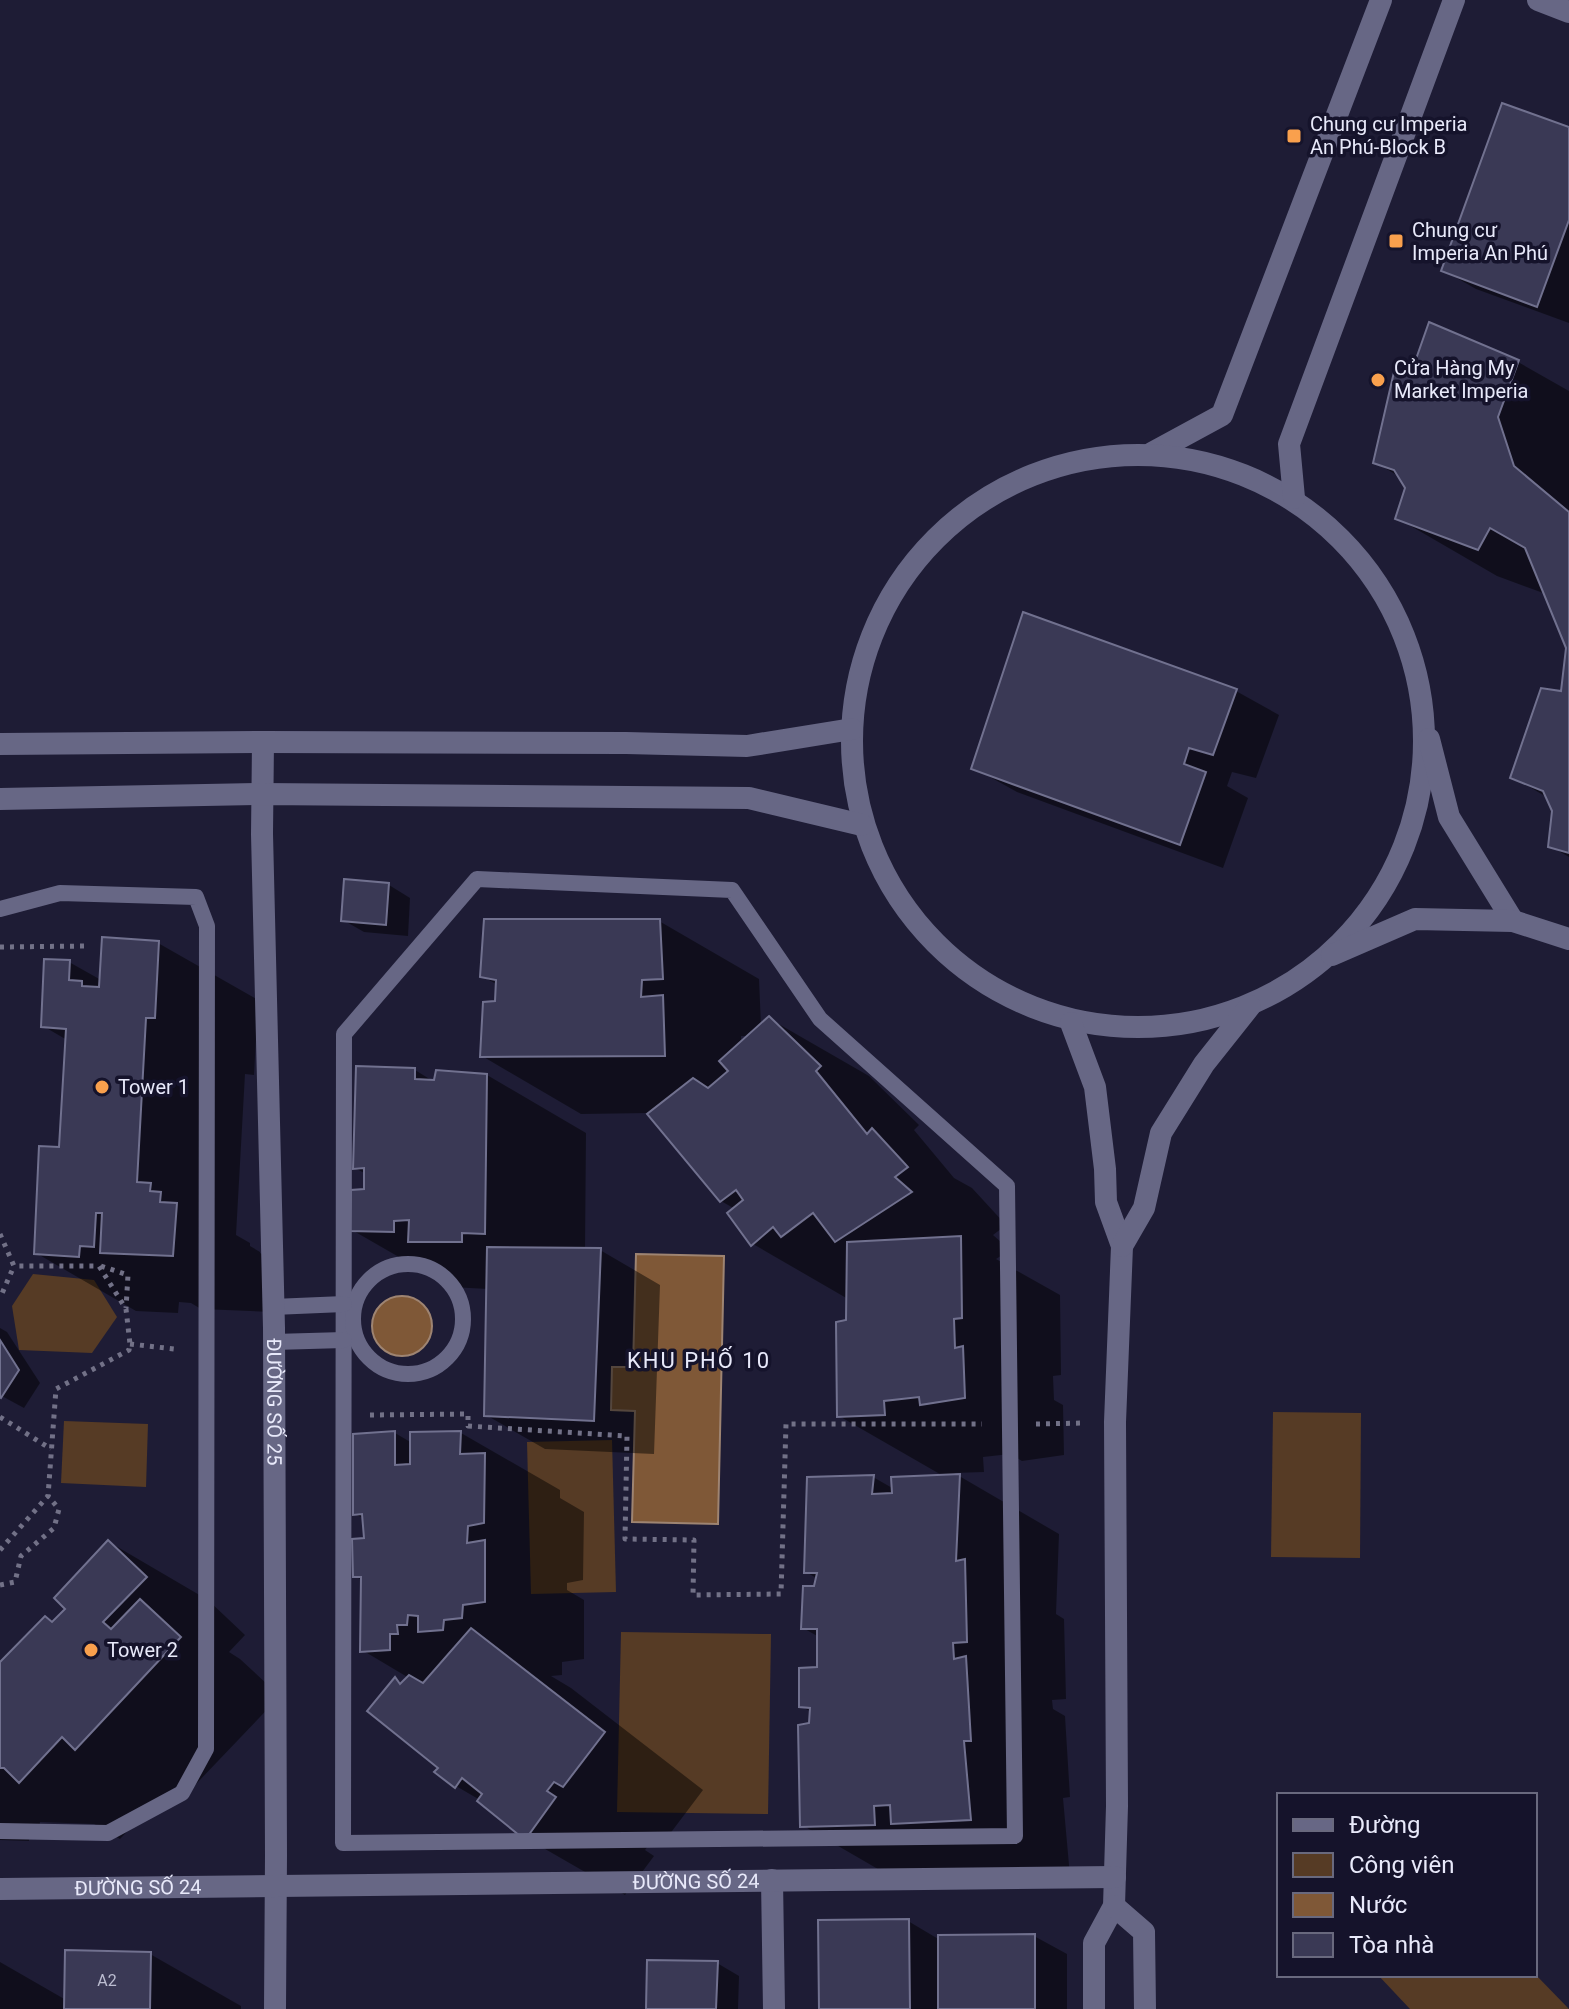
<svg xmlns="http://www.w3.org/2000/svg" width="1569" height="2009" viewBox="0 0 1569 2009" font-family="Roboto,sans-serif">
<rect width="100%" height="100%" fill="#1e1c35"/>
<g fill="#563b25">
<path d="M33,1274L94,1280L117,1317L92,1353L19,1350L12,1306Z"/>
<path d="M1273,1412L1361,1413L1360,1558L1271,1557Z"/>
<path d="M64,1421L148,1424L146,1487L61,1483Z"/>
<path d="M612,1440L616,1592L531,1594L527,1442Z"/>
<path d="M621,1632L771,1634L768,1814L617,1812Z"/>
<path d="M1535,1974L1569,2009H1410L1378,1975Z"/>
</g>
<g fill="#7f5837" stroke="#9e8472" stroke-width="2">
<path d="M636,1254L724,1256L718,1524L632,1522L635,1411L611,1410L612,1367H633Z"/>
<circle cx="402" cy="1326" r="30"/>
</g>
<g fill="#0007" fill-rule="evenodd">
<path d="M1569,130V323L1476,289L1443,270Z"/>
<path d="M1518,362L1569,391V857L1550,846L1554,810L1548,798L1513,777L1562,694L1568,647L1546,594L1497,576L1397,518L1407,488L1400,477L1375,462L1411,378Z"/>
<path d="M1236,691L1279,715L1256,778L1232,772L1227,786L1248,798L1223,868L1017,792L974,768Z"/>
<path d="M389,885L410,898L408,936L364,932L343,920Z"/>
<path d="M659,921L759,979L761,1026L770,1019L869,1076L919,1125L914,1130L954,1178L972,1188L1006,1225L993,1235L1010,1250L996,1259L1060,1295L1061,1375L1053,1376L1054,1400L1063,1405L1064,1455L1022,1461L1010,1454L983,1457L984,1472L954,1473L1059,1534L1056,1614L1064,1619L1066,1699L1052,1700L1053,1709L1065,1716L1070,1797L1063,1798L1070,1876L902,1883L802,1825L811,1712L801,1706L819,1669V1637L803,1628L818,1579L806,1572L873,1477L894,1489L945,1477L839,1416L848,1322V1299L753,1244L735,1209L721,1201L650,1113L581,1114L482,1056L497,1003L498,985L482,976ZM741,1036H751L741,1045Z"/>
<path d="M158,943L258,1000L254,1075L245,1074L236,1235L250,1243V1246L260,1252V1253L276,1262L273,1312L201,1309L191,1303L179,1302L178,1313L136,1311L36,1253L61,1149L67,1040L43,1026L69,962L101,980Z"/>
<path d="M415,1070L436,1083L487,1075L586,1133L585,1250H600L660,1285L654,1454L545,1449L486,1415L488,1289L451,1287L352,1230L366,1191V1174L355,1168Z"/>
<path d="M0,1328L7,1332L40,1383L24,1408L0,1395Z"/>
<path d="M395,1433L412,1443L461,1433L560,1490V1498L584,1512L583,1580L567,1583V1590L584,1600V1659L562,1662V1675L551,1676L571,1688L703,1790L663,1843L654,1838L645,1850L654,1856L625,1895L526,1838L480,1800L456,1786L441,1768L395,1680L402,1684L409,1678L362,1650L363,1581L355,1576L366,1540L365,1519L355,1514Z"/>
<path d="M109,1542L208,1600L245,1635L229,1652L240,1659L280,1696L176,1805L160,1796L120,1839L94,1824L40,1822L39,1829L29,1828V1841L0,1840V1664L54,1623L67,1609Z"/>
<path d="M908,1921L940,1940L1034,1936L1067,1954V2009H821Z"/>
<path d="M150,1954L241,2006V2009H0V1962L66,2000Z"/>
<path d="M717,1963L739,1976L738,2009H648Z"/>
</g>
<g fill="#3a3955" stroke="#71718f" stroke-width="2">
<path d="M1502,103L1569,127V220L1537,307L1441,271Z"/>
<path d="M1429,322L1519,360L1498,417L1514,466L1569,512V853L1548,847L1552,811L1543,791L1510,778L1541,688L1561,691L1566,648L1525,548L1490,528L1478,550L1395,519L1405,488L1394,470L1373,463L1394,372L1410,376Z"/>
<path d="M1023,612L1237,689L1213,755L1189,748L1184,764L1206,772L1180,845L971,769Z"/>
<path d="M344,879L389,883L386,925L341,921Z"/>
<path d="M484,919H660L663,979L642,980L641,997L663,995L665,1056L480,1057L483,1002L495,1001L496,980L480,977Z"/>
<path d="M102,937L159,941L155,1018H146L137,1182L151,1183L150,1191L161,1192L160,1202L177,1203L173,1256L100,1253L102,1213H96L94,1247L80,1246L79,1257L34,1254L39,1146L59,1147L66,1029L41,1027L44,959L70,960L69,980L82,981V986L99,987Z"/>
<path d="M769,1016L821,1066L816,1071L867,1134L872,1128L908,1167L895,1177L912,1192L835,1242L813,1213L781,1237L773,1227L751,1246L727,1213L743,1200L736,1190L720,1202L647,1114L693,1078L708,1088L728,1071L719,1061Z"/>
<path d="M356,1066L415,1068V1079L434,1080L436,1070L487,1074L485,1234L462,1233V1242H408L409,1220L394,1221V1232L350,1231L351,1190L364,1189V1168L353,1169Z"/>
<path d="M961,1236L962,1318L954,1319L955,1348L963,1346L965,1398L920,1405L919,1397L884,1401L885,1415L837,1417L836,1322L846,1320L847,1242Z"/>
<path d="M487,1247L601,1248L594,1421L484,1416Z"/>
<path d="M0,1340L19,1370L1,1398L0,1397Z"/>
<path d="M395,1431V1465L410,1464V1432L461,1431L460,1454L485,1453L484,1523L468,1526L467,1543L485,1540V1602L463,1605L462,1618L444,1620L443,1630L418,1632V1616L408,1615L407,1625H397L398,1634H390V1650L360,1652L361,1577H353L352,1539L364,1538L362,1514L353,1515V1434Z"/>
<path d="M960,1474L956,1561L965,1559L967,1642L953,1643L954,1659L966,1656L971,1741H964L971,1820L891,1824L890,1805L874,1806L875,1825L800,1827L798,1725L809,1723L810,1708L799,1707V1668L817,1667V1629H801L803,1586H814L817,1573H804L807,1477L874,1475L872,1494L892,1493L891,1477Z"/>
<path d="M108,1540L147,1577L103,1622L111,1629L140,1599L181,1637L75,1750L62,1737L19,1783L4,1768H0V1662L45,1616L52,1622L65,1609L54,1598Z"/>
<path d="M471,1628L605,1732L563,1787L554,1782L547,1791L556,1797L525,1840L477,1801L482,1794L462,1778L455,1788L434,1772L438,1768L367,1711L395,1677L400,1684L409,1675L423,1683Z"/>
<path d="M909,1919L910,2009H819L818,1920Z"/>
<path d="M1035,1934V2009H938V1935Z"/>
<path d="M65,1950L151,1952L150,2009H64Z"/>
<path d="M647,1960L718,1961L716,2009H646Z"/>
</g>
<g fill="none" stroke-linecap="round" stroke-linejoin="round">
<g stroke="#727187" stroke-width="5" stroke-dasharray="4 6" stroke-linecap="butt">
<path d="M0,947L85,946"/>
<path d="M0,1234L14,1266L0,1298"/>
<path d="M101,1266L128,1275L126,1308"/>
<path d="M130,1344L174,1349"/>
<path d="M370,1415L468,1414V1426L627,1436L625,1539L694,1540L693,1595L781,1594L786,1424H982"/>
<path d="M0,1417L51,1449"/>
<path d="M1036,1424L1086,1423"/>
<path d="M0,1550L48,1496L56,1389L129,1350L130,1344L126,1309L99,1266H14"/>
<path d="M0,1585L15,1582L21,1556L54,1528L59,1509L48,1496"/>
</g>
<g stroke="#676785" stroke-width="16">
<path d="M477,879L732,890L820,1019L1007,1186L1015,1836L343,1843L344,1034Z"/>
<path d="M0,909L60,893L196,897L207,926L206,1749L182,1793L108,1833L0,1831"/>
<circle cx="408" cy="1319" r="55"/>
<path d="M273,1307L344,1304"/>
<path d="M274,1342L344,1340"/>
</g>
<g stroke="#676785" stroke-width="22">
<path d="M1538,0L1569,12"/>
<path d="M1152,453L1222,415L1381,0"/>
<circle cx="1138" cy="741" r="286"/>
<path d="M1294,498L1289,444L1454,0"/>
<path d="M1429,739L1449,817L1513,921"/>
<path id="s1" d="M263,742L262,834L274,1328L276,1855L275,2009"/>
<path d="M0,744L263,742L626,743L747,746L852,729"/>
<path d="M0,799L261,794L749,798L862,825"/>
<path d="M1332,955L1415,919L1513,921L1569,939"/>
<path d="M1071,1023L1095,1087L1105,1169L1106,1202L1122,1246L1115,1422L1117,1806L1114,1906L1094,1943V2009"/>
<path d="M1122,1246L1144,1208L1161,1133L1204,1064L1250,1006"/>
<path d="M772,1880L774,2009"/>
<path id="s2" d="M0,1889L1115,1877"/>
<path d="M1114,1906L1144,1932L1145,2009"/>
</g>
</g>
<g fill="#f9a04d" stroke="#15132b" stroke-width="3">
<rect x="1286" y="128" width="16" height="16" rx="4"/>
<rect x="1388" y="233" width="16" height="16" rx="4"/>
<circle cx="1378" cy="380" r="8"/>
<circle cx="102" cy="1087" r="8"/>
<circle cx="91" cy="1650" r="8"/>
</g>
<g text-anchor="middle" stroke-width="7" stroke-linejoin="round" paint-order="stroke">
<g font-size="16" fill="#bcbdd1">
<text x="107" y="1986">A2</text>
</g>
<g font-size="20" fill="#e8e9fa" stroke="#15132b" text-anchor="start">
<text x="1310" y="131">Chung cư Imperia<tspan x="1310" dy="23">An Phú-Block B</tspan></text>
<text x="1412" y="237">Chung cư<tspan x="1412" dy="23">Imperia An Phú</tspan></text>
<text x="1394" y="375">Cửa Hàng My<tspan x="1394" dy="23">Market Imperia</tspan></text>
<text x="118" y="1094">Tower 1</text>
<text x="107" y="1657">Tower 2</text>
</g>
<g font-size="20" fill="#e8e9fa" stroke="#15132b">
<text dy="7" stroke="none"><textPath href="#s1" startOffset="660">ĐƯỜNG SỐ 25</textPath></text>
<text dy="7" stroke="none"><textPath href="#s2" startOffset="696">ĐƯỜNG SỐ 24</textPath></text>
<text dy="7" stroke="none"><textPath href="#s2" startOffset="138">ĐƯỜNG SỐ 24</textPath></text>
</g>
<g font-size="22" letter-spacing="2" fill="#e8e9fa" stroke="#15132b">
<text x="699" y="1368">KHU PHỐ 10</text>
</g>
</g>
<rect x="1277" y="1793" width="260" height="184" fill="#15132b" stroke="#69697e" stroke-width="2"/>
<rect x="1293" y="1819" width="40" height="12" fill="#676785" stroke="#69697e" stroke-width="2"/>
<text x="1349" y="1833" font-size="24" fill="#e8e9fa">Đường</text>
<rect x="1293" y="1853" width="40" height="24" fill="#563b25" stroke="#69697e" stroke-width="2"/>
<text x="1349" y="1873" font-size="24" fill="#e8e9fa">Công viên</text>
<rect x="1293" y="1893" width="40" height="24" fill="#7f5837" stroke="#69697e" stroke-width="2"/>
<text x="1349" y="1913" font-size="24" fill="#e8e9fa">Nước</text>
<rect x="1293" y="1933" width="40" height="24" fill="#3a3955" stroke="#69697e" stroke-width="2"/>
<text x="1349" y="1953" font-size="24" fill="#e8e9fa">Tòa nhà</text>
</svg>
